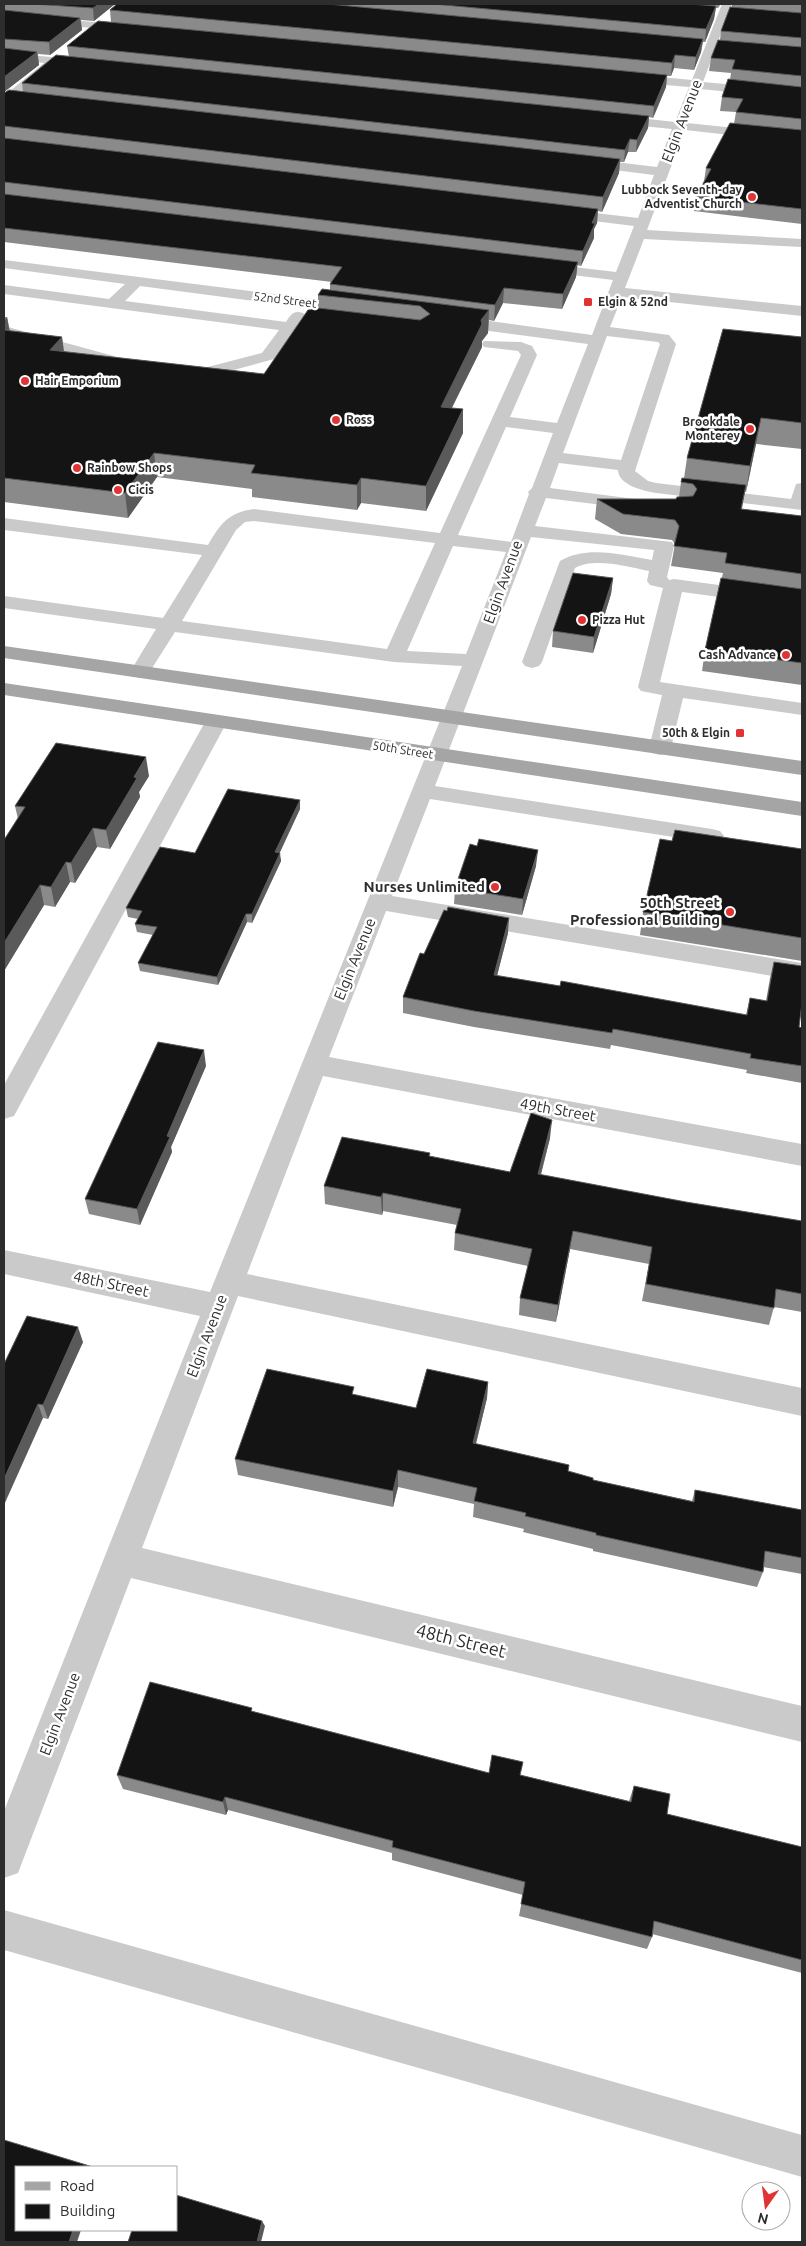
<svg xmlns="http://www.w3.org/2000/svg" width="806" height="2246" viewBox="0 0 806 2246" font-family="Ubuntu,sans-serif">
<rect width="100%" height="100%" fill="#fff"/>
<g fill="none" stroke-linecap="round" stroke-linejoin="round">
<g fill="#cacaca" fill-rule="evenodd">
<path d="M722,4H732L703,82L802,91V99L700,89L687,123L802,135V143L685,130L647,230L802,239V247L644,239L625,288L802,306V316L622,297L610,327L669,335L676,344L635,471L648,481L656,483L791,499L796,484L802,483V510L656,493C644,491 618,485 618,470L559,463L550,488L635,499L641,500L644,504L641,508L635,509L546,498L535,526L672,542L674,546L667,577L669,580L674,579L802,596V608L682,592L660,682L802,703V715L683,698L671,748L668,753L660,755L652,753L649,748L662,695L641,691L638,687L663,588L650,585L647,581L649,571C628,567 595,557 575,568L542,662L539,666L532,668L525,666L522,662L560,561C588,545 622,555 652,560L654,550L531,537L435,786L712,829L720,831L724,836L720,841L712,843L430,799L392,896L802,963V981L386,911L329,1057L802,1144V1166L323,1076L247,1274L802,1388V1416L238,1296L142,1548L802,1706V1742L131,1578L18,1873L4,1878V1811L200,1316L4,1274V1250L210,1292L462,666L394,662L175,632L147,676L140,678L133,676L130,672L156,629L4,608V596L163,618L202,555L4,530V518L208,545C220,524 229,512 254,509L440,533L521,355L518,351L484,347L482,344L484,341L521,342L532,346L537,355L510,417L557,423L588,344L452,326L444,321L452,316L592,335L613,280L540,271L533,267L540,263L616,272L634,226L561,217L554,213L561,209L638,218L654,175L582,166L575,162L582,158L657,167L672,129L612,123L606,119L612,115L675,122L689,87L630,82L624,78L630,74L692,80ZM607,336L658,342L660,344L621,460L563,453ZM506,427L553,433L532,488L528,492L529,494L511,542L458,535ZM254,521L435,543L387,649L182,621L236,530L245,522ZM453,546L506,552L466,654L407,651Z"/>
<path d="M4,15L132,25L138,28L132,31L4,21Z"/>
<path d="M4,53L87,60L93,63L87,66L56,64L8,105L4,106V96L44,63L4,59Z"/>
<path d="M4,260L354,304L362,309L354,314L140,286L125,301L286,322C291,314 294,310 303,313L306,316L304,318L335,321L343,326L335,331L298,327L274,359L204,378L176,373L174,370L176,367L204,368L262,353L279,330L4,294V285L109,299L125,284L4,268Z"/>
<path d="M4,326L121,358L123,361L115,366C77,359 42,343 4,336Z"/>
<path d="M216,716L224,717L227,722L14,1116L4,1119V1085L205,722L208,717Z"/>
<path d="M4,1910L802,2135V2177L4,1950Z"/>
</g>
<g fill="#a5a5a5" fill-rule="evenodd">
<path d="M4,646L802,761V775L4,658Z"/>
<path d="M4,683L802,802V816L4,695Z"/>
</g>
</g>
<g fill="#8a8a8a">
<path d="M4,4H115L94,21L81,20L82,30L50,55L38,54L39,65L4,92Z"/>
<path d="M117,4H721L718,8H716L714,19L705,42H703L701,52L694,70L674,68L671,76H667L666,87L653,118L649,117L648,128L636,152H628L624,162H620L619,173L602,212L598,211L597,223L594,229V238L581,266L577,265L576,277L562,309L503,303L494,321L489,320L488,333L482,341V347L452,408L463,433L426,511L361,503L357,510L252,497V489L157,477L128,518L4,502V317H7L10,331L62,337L64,352L264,374L318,308V295L330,290V284L332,282L4,242V93L23,92L22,83L69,57L67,46L111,22L110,10Z"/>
<path d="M732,4H802V224L694,211L696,197L704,181L706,168L734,124L736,112L720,111L722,97L730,80L731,73L709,71L711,58L720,40L721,31L732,8Z"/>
<path d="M802,337V449L756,444L746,492H745L742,509L802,516V685L702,671L705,650L723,573L671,566L675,544L672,540L621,534L595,519L597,499H676L679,497L681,482L684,478L687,458Z"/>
<path d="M613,578L611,594L593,653L552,647L553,631Z"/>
<path d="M149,776L139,792L140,797L110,849L97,847L75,883L70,882L55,907L44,905L4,971V840L18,819L15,806Z"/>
<path d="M300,800V809L279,853L281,861L252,923L247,922L218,985L140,971L138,963L153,935L137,932L135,924L138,919L128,917L126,908L195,853Z"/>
<path d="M672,841L802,849V961L640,935L643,912Z"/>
<path d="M536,866L522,915L454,904L455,888Z"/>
<path d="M508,933L497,976L746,1015L750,998L766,1001L770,978L774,962L799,1027L802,1028V1083L746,1073L747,1070L611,1045L610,1049L474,1027L403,1013V997L424,954Z"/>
<path d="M206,1066L171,1147L172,1152L140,1225L89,1214L85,1199Z"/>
<path d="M550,1138L541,1175L686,1202L802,1221V1312L774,1307L769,1325L642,1301L649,1264L570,1249L556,1322L519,1315L520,1298L528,1266L454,1250L455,1233L457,1225L383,1211L382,1215L325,1204L324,1186L430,1156L510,1172Z"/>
<path d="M83,1342L48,1419L43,1418L4,1364Z"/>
<path d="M488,1382L487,1398L476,1444L593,1480L692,1501L695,1490L802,1510V1574L763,1567V1572L757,1587L593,1551V1549L523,1532L524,1529L473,1517L474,1504L398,1487L393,1507L238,1475L235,1459L354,1395L416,1408Z"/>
<path d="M252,1712L489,1773L520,1775L629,1801L634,1786L667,1814L802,1847V1973L652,1934V1937L647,1949L519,1916L523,1895L392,1860V1853L228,1810L226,1815L123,1789L117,1775Z"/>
</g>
<g fill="#5a5a5a">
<path d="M99,4H115L94,21L93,8Z"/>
<path d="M716,6L714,19L705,42L706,29Z"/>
<path d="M80,18L82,30L50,55L49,42Z"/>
<path d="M703,39L701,52L694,70L696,57Z"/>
<path d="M37,52L39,65L4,92V77Z"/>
<path d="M675,55L674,68L671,76L672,63Z"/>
<path d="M667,75L666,87L653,118L654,106Z"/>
<path d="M649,116L648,128L636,152L637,140Z"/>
<path d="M630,139L628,152L624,162L625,150Z"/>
<path d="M620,159L619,173L602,212L603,197Z"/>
<path d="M598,209L597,223L594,229V238L581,266L583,251L592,223Z"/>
<path d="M578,262L576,277L562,309L563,294Z"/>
<path d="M504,288L503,303L494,321L495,305Z"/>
<path d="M489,310L488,333L482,341V347L440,431L441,407L481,320Z"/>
<path d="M7,317L11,340L4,348V321Z"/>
<path d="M62,337L65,360L50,350Z"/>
<path d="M463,409V433L426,511V486Z"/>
<path d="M761,418L756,444L746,492L750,466Z"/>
<path d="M154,453L157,477L128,518L125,493Z"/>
<path d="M361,478V503L357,510V485Z"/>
<path d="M613,578L611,594L593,653L594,637Z"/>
<path d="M146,757L149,776L139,792L140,797L110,849L106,830L134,777Z"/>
<path d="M300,800V809L276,861L275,852Z"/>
<path d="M93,828L97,847L75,883L71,863Z"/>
<path d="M538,850L536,866L522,915L523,899Z"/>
<path d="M280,853L281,861L252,923V914Z"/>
<path d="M66,862L70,882L55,907L51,887Z"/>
<path d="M40,885L44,905L4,971V943Z"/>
<path d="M246,914L247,922L218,985L217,977Z"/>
<path d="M509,918L508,933L493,991L494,975Z"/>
<path d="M204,1050L206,1066L171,1147L172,1152L140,1225L137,1209L167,1136Z"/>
<path d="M552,1120L550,1138L536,1192L538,1174Z"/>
<path d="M383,1193V1211L382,1215L381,1197Z"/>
<path d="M573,1231L570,1249L556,1322L558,1305Z"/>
<path d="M78,1327L83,1342L48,1419L43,1405Z"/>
<path d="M488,1382L487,1398L472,1459L473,1443Z"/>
<path d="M38,1404L43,1418L4,1505V1479Z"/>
<path d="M398,1470V1487L393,1507V1491Z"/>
<path d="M225,1797L228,1810L226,1815L223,1802Z"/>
<path d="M262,2221L265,2226L261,2242H257Z"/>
<path d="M73,2230H81L77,2242H69Z"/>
</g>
<g fill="#141414" stroke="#5a5a5a">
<path d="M33,4H99L93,8Z"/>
<path d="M117,4H328L703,39L696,57L675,55L672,63L110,10Z"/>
<path d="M433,4H691L716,6L706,29Z"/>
<path d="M730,7L802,13V38L721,31Z"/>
<path d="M4,10L80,18L49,42L4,39Z"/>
<path d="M98,21L667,75L654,106L67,46Z"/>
<path d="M718,40L802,47V76L732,69L735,60L711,58Z"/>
<path d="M4,48L37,52L4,77Z"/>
<path d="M56,55L649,116L637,140L630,139L625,150L22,83Z"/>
<path d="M728,79L802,87V119L736,112L743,99L722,97Z"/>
<path d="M9,90L620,159L603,197L4,126V93Z"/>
<path d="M730,123L802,130V209L696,197L711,169L706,168Z"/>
<path d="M4,138L598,209L592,223H595L583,251L4,182Z"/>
<path d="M4,194L578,262L563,294L504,288L495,305L330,284L342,267L4,228Z"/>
<path d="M322,289L489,310L481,320L482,324L441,407L463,409L426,486L361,478L357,485L251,473L255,465L154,453L125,493L4,478V330L62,337L50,350L264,374L310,307L420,320L430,314L420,306L318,295Z"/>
<path d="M723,329L802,337V423L761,418L750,466L687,458Z"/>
<path d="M682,478L746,485L741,509L802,516V574L725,563L727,553L674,546L679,526L675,520L623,514L597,499H676L677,497L693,496L697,489L693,484L681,482Z"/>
<path d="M573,573L613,578L594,637L553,631Z"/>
<path d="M721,578L802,589V663L705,650Z"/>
<path d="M56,743L146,757L134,777L137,778L106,830L93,828L71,863L66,862L51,887L40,885L4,943V840L25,807L15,806Z"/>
<path d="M228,789L300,800L275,852L280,853L252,914H246L217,977L138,963L157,927L135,924L142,911L126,908L160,847L195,853Z"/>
<path d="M675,830L802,849V938L643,912L660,839L672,841Z"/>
<path d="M479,839L538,850L523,899L455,888L470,844L477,846Z"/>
<path d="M448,907L509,918L494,975L560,986L561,981L747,1015L750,998L767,1001L774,962L802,966V1003L799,1027L802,1028V1066L750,1058L751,1054L613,1029L612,1033L474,1011L403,997L420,953L424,954L444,910L447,911Z"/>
<path d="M158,1042L204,1050L167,1136L170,1137L137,1209L85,1199Z"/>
<path d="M531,1113L552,1120L538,1174L686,1202L802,1221V1294L776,1289L774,1308L646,1284L652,1247L573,1231L558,1305L520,1298L532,1249L455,1233L461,1209L383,1193L381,1197L324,1186L342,1137L430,1153L429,1156L510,1172Z"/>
<path d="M27,1316L78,1327L43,1405L38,1404L4,1479V1364Z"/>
<path d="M267,1369L354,1387L352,1394L416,1408L427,1369L488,1382L473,1443L569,1465L568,1471L593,1478V1480L694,1502L695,1490L802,1510V1558L765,1551L763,1572L596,1535V1533L525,1516L526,1513L474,1501L477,1488L398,1470L393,1491L235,1459Z"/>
<path d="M150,1682L252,1708L251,1711L489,1773L492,1755L523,1762L520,1775L631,1802L634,1786L670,1794L667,1814L802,1847V1960L654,1921L652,1937L521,1904L525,1882L392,1847L393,1841L225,1797L223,1802L117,1775Z"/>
<path d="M4,2140L93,2167H16V2230H73L69,2242H4Z"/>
<path d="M176,2195L262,2221L257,2242H128L132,2230H176Z"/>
</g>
<g fill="#e03335" stroke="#fff" stroke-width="2">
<circle cx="752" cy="197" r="5"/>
<rect x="583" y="297" width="10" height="10" rx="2.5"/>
<circle cx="25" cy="381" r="5"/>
<circle cx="336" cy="420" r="5"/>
<circle cx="750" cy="429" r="5"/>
<circle cx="77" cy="468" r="5"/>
<circle cx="118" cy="490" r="5"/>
<circle cx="582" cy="620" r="5"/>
<circle cx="786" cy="655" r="5"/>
<rect x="735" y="728" width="10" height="10" rx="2.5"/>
<circle cx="495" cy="887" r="5"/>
<circle cx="730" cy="912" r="5"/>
</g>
<g text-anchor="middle" stroke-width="5" stroke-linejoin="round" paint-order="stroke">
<g font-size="12" font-weight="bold" fill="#2d2d2d" stroke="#fff" text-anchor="start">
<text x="742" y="194" text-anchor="end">Lubbock Seventh-day<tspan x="742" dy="14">Adventist Church</tspan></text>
<text x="598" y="306">Elgin &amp; 52nd</text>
<text x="35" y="385">Hair Emporium</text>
<text x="346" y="424">Ross</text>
<text x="740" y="426" text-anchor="end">Brookdale<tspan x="740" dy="14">Monterey</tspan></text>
<text x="87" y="472">Rainbow Shops</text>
<text x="128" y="494">Cicis</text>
<text x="592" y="624">Pizza Hut</text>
<text x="776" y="659" text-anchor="end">Cash Advance</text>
<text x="730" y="737" text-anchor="end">50th &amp; Elgin</text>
</g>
<g font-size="12" fill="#2d2d2d" stroke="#fff">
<text transform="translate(285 300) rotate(7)" y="4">52nd Street</text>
<text transform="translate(403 750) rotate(9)" y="4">50th Street</text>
</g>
<g font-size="15" fill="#2d2d2d" stroke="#fff">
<text transform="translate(682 121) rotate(-69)" y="5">Elgin Avenue</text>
<text transform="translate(503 582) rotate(-70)" y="5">Elgin Avenue</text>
<text transform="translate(355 959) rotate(-68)" y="5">Elgin Avenue</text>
<text transform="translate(558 1110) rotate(10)" y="5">49th Street</text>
<text transform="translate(111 1284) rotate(12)" y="5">48th Street</text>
<text transform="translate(207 1336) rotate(-69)" y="5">Elgin Avenue</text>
<text transform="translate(60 1714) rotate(-69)" y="5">Elgin Avenue</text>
</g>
<g font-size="15" font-weight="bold" fill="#2d2d2d" stroke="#fff" text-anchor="end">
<text x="485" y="892">Nurses Unlimited</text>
<text x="720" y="908">50th Street<tspan x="720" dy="17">Professional Building</tspan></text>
</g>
<g font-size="18" fill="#2d2d2d" stroke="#fff">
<text transform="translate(461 1641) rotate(14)" y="6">48th Street</text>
</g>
</g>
<rect width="806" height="2246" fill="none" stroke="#2d2d2d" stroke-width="10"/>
<rect x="15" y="2166" width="162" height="65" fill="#ffffff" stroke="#ababab"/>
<rect x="25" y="2182" width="25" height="8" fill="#a5a5a5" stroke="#ababab"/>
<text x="60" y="2191" font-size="15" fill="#2d2d2d">Road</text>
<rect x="25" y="2204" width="25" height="15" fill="#141414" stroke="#ababab"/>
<text x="60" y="2216" font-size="15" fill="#2d2d2d">Building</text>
<g transform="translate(766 2206) rotate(194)"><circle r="24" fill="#ffffff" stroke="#ababab"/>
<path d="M0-4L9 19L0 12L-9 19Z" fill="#e03335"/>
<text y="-8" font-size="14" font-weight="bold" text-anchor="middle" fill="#2d2d2d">N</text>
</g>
</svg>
